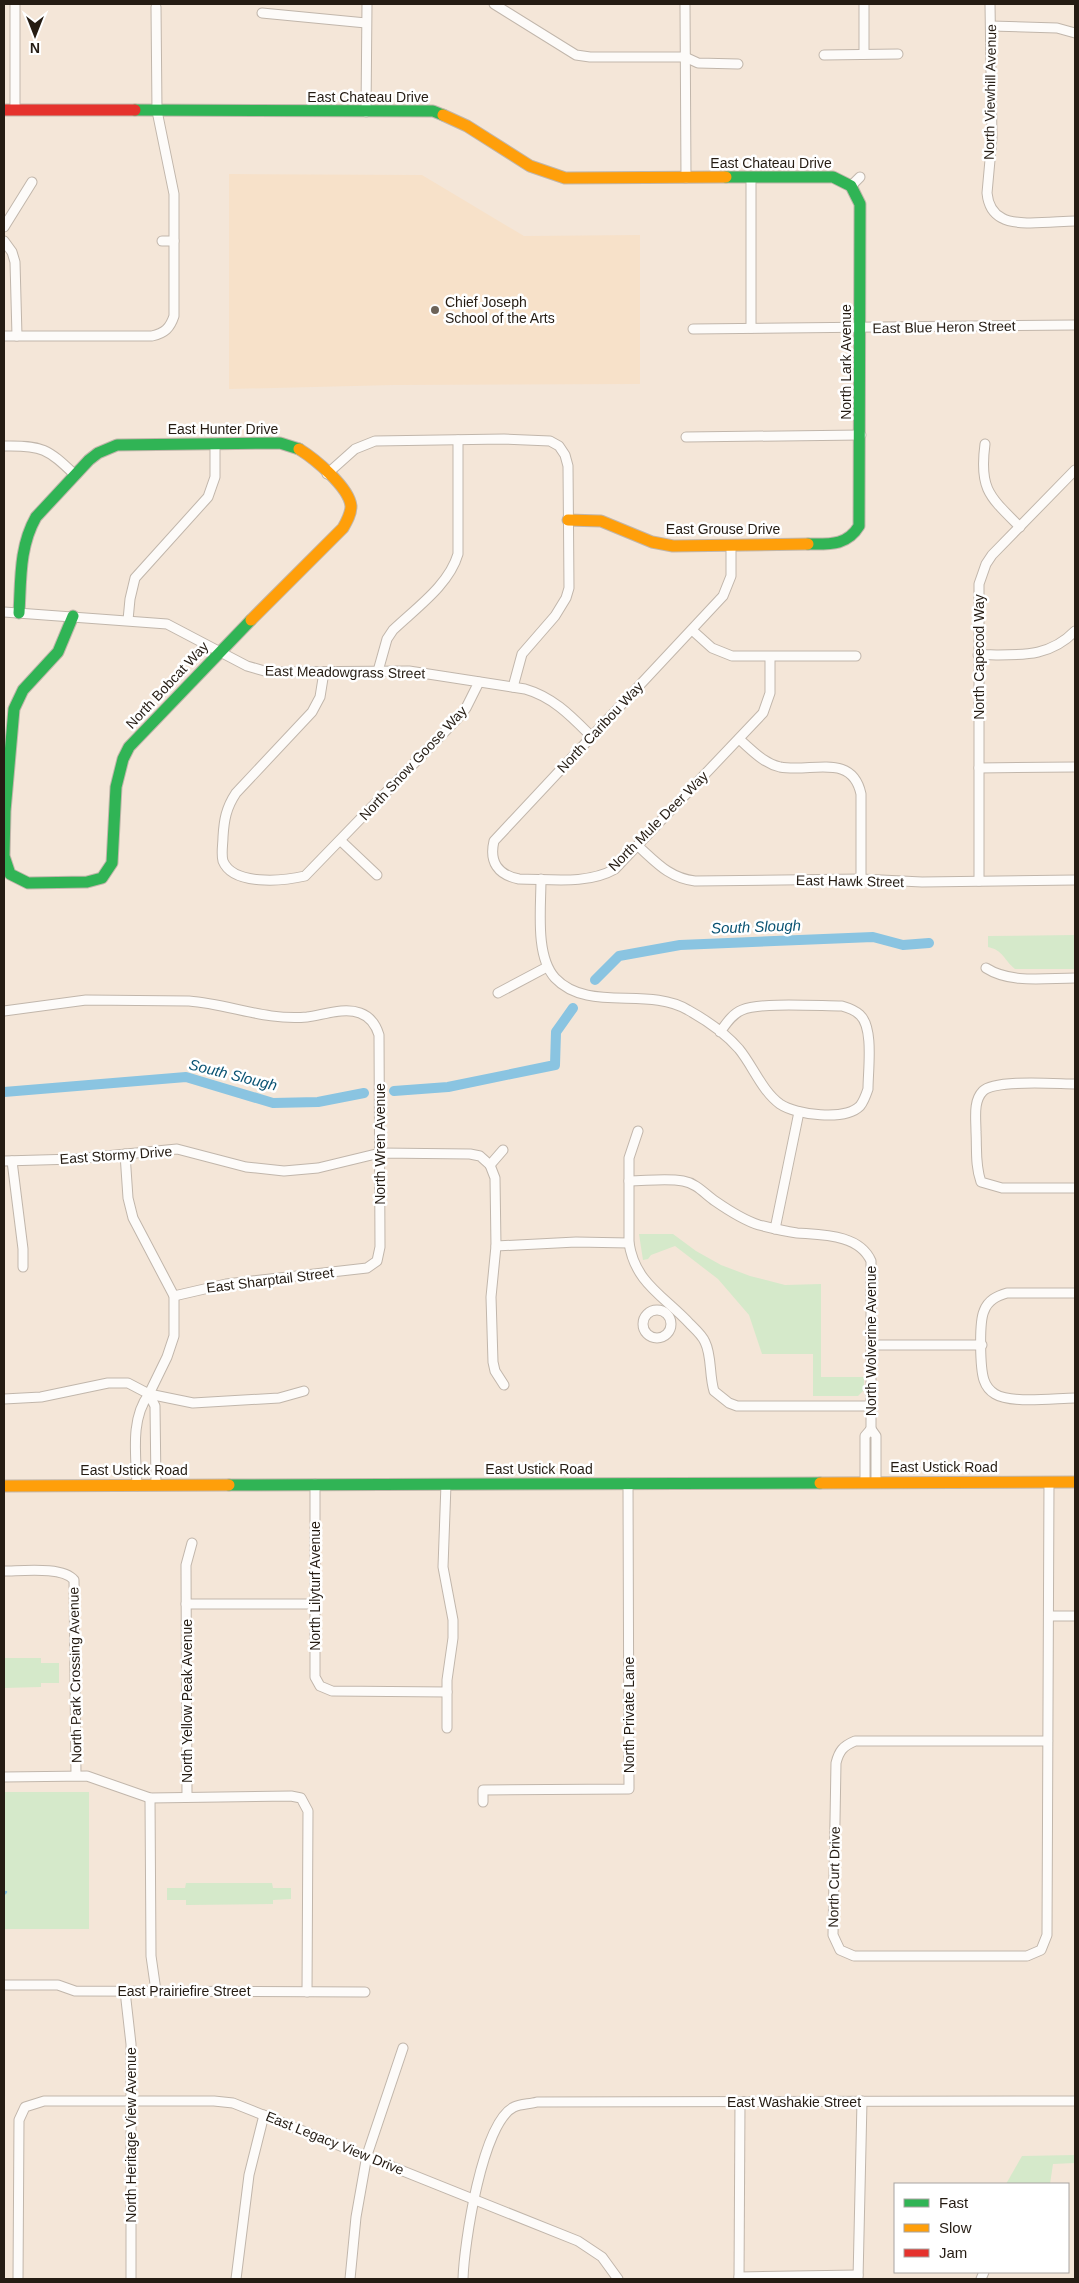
<svg xmlns="http://www.w3.org/2000/svg" width="1079" height="2283" viewBox="0 0 1079 2283" font-family="Arial,sans-serif">
<rect width="100%" height="100%" fill="#f4e6d8"/>
<path fill="#f7e1c9" d="M229,174L422,175L524,236L640,235V384L394,385L229,389Z"/>
<g fill="#d5e9ca">
<path d="M1075,935V969H1015C1004,960 1003,950 988,947V936Z"/>
<path d="M639,1234H673L696,1251L721,1265L750,1276L785,1285L821,1284V1377H864V1390L858,1396H813V1354H762L749,1315L718,1279L675,1246L651,1255L648,1259L643,1260Z"/>
<path d="M4,1658H41V1663H59V1683H41V1687L4,1688Z"/>
<rect x="4" y="1792" width="85" height="137"/>
<path d="M186,1883H272L273,1888H291V1899L273,1900V1904L186,1905V1900H167V1888H185Z"/>
<path d="M1075,2155V2163L1053,2164L1050,2184H1006L1022,2156Z"/>
</g>
<g fill="none" stroke-linecap="round" stroke-linejoin="round">
<path stroke="#8ac4e1" stroke-width="2.5" d="M4,1894L6,1892"/>
<g stroke="#8ac4e1" stroke-width="10">
<path d="M595,980L619,956L680,945L873,937L903,945L929,943"/>
<path d="M394,1091L448,1087L555,1065L556,1032L573,1008"/>
<path d="M4,1092L186,1077L273,1103L318,1102L364,1093"/>
</g>
<g stroke="#c1b6ab" stroke-width="11">
<g id="street">
<path d="M494,4L576,55L590,57H685L698,63L738,64"/>
<path d="M685,4L686,178"/>
<path d="M864,4V54"/>
<path d="M990,4L992,138L987,193C988,203 992,213 1002,218C1017,227 1057,221 1075,221"/>
<path d="M262,13L366,23"/>
<path d="M991,26L1057,28L1075,33"/>
<path d="M824,55L898,54"/>
<path d="M15,110V4"/>
<path d="M366,112L367,4"/>
<path d="M751,177V328"/>
<path d="M852,185L860,177"/>
<path d="M4,227L32,182"/>
<path d="M4,241L12,252L15,262L17,336"/>
<path d="M162,241H174"/>
<path d="M693,329L1075,325"/>
<path d="M4,336H152C165,333 170,328 174,316V194L157,111L156,7"/>
<path d="M686,437L861,435"/>
<path d="M985,444C979,489 989,496 1020,527"/>
<path d="M4,446C42,445 48,449 75,475"/>
<path d="M327,474L355,449L375,441L504,439L550,441L559,446L565,455L568,466L569,588L566,598L555,616L522,654L513,687"/>
<path d="M731,545V576L723,596L494,841C489,862 498,875 519,879C550,879 587,885 615,869L763,713L770,693V657"/>
<path d="M4,612L167,624L247,666L268,672L409,671L525,689C553,697 571,716 591,736"/>
<path d="M128,620L130,599L135,578L208,497L215,477V443"/>
<path d="M692,630L712,648L732,656H856"/>
<path d="M978,655C1015,654 1047,660 1075,631"/>
<path d="M378,671L387,639L393,630C416,608 449,585 458,554V440"/>
<path d="M324,672L320,697L312,712L236,793C226,808 224,820 223,837C223,844 221,854 223,861C233,886 283,881 305,876L460,716L466,708L479,682"/>
<path d="M739,739C752,750 763,763 780,767C811,773 852,752 861,794V879"/>
<path d="M979,768L1075,767"/>
<path d="M341,841L377,875"/>
<path d="M638,846C656,862 669,878 695,881L861,879L922,882L1075,880"/>
<path d="M541,879C541,908 535,956 555,978C588,1013 648,986 688,1010C706,1020 726,1034 739,1049C753,1066 762,1091 780,1104C796,1115 845,1121 860,1106C864,1101 866,1095 868,1089C868,1070 874,1028 860,1015C855,1010 849,1008 842,1006C818,1006 761,1002 742,1010C732,1014 726,1024 720,1032"/>
<path d="M979,881V584L986,564L992,555L1075,470"/>
<path d="M986,968C1011,984 1046,978 1075,978"/>
<path d="M498,993L547,967"/>
<path d="M4,1011L86,1000L189,1001C229,1004 266,1021 307,1017C323,1015 344,1007 360,1013C371,1017 376,1025 379,1035L380,1247L377,1261L367,1268L226,1284L174,1296"/>
<path d="M1075,1084C1057,1084 995,1079 983,1091C973,1101 976,1118 976,1132C977,1149 975,1165 981,1182L1002,1188H1075"/>
<path d="M638,1131L629,1158V1243C635,1283 664,1296 690,1324C695,1329 702,1335 705,1342C712,1356 709,1375 714,1391L729,1403L737,1406H872"/>
<path d="M125,1154L128,1198L133,1218L174,1296V1336L167,1357L149,1394"/>
<path d="M4,1161L75,1159L177,1149L246,1167L284,1171L318,1168L380,1153L470,1154L480,1156L490,1165L495,1178L496,1246L491,1297L493,1362L495,1371L504,1385"/>
<path d="M12,1161L23,1249V1267"/>
<path d="M490,1165L503,1150"/>
<path d="M629,1181C646,1181 666,1178 683,1181C696,1183 705,1194 715,1201C728,1210 743,1220 759,1225C771,1228 784,1231 797,1233C822,1235 859,1234 871,1261V1429"/>
<path d="M775,1229L799,1112"/>
<path d="M496,1246L576,1242L629,1243"/>
<path d="M1075,1293H1007C997,1296 988,1300 984,1311C979,1322 980,1368 984,1380C986,1386 990,1391 995,1394C1011,1404 1056,1398 1075,1398"/>
<circle cx="657" cy="1324" r="14"/>
<path d="M872,1345H982"/>
<path d="M4,1399L41,1397L108,1383H128L149,1394L193,1403L279,1398L304,1391"/>
<path d="M865,1483V1436L871,1429L876,1436V1483"/>
<path d="M315,1484V1677L320,1686L332,1691L447,1692"/>
<path d="M446,1484L443,1567L453,1620V1638L447,1680V1728"/>
<path d="M137,1486C136,1455 130,1419 149,1394L155,1406L156,1485"/>
<path d="M4,1571C21,1571 63,1566 74,1580L76,1775"/>
<path d="M186,1604H314"/>
<path d="M1050,1616H1075"/>
<path d="M1048,1741H855C843,1746 839,1751 836,1763L833,1935L840,1950L854,1956H1027L1041,1950L1047,1935L1049,1482"/>
<path d="M4,1777L87,1776L150,1798L291,1796L301,1798L308,1811L307,1992"/>
<path d="M187,1797L186,1565L192,1543"/>
<path d="M150,1798L151,1956L156,1991"/>
<path d="M483,1802V1790L629,1789L628,1483"/>
<path d="M4,1985H58L75,1991L365,1992"/>
<path d="M125,1991L131,2044V2279"/>
<path d="M739,2277L858,2275"/>
<path d="M18,2279L19,2120L25,2107L44,2101H214L233,2103L578,2241L602,2257L618,2279"/>
<path d="M236,2279L249,2175L264,2115"/>
<path d="M350,2279L356,2217L367,2155L403,2048"/>
<path d="M463,2279C464,2245 482,2122 514,2107C520,2104 530,2104 537,2102L1075,2101"/>
<path d="M739,2279L740,2103"/>
<path d="M858,2279L862,2101"/>
<path d="M981,2279L984,2272"/>
</g>
</g>
<g stroke="#c1b6ab" stroke-width="13">
<g id="fast">
<path d="M135,110L433,111L443,115"/>
<path d="M726,177H833L851,186L860,204L859,526C847,546 829,544 808,544"/>
<path d="M19,613C21,580 19,547 36,517L89,460L98,453L117,445L280,443L299,449"/>
<path d="M73,616L58,652L23,690L14,709L5,811L4,856L10,874L28,883L87,882L102,878L112,863L116,787L123,759L129,747L251,620"/>
<path d="M229,1485L820,1483"/>
</g>
</g>
<g stroke="#c1b6ab" stroke-width="13">
<g id="slow">
<path d="M443,115L467,126L530,166L565,178L726,177"/>
<path d="M568,520L601,521L652,542L673,546L808,544"/>
<path d="M251,620L343,528C347,521 351,514 351,506C349,487 315,459 299,449"/>
<path d="M820,1483L1075,1482"/>
<path d="M4,1486L229,1485"/>
</g>
</g>
<g stroke="#c1b6ab" stroke-width="13">
<path id="jam" d="M4,110H135"/>
</g>
<use href="#street" stroke="#fdfbf9" stroke-width="9"/>
<use href="#fast" stroke="#30b455" stroke-width="11"/>
<use href="#slow" stroke="#ff9f0a" stroke-width="11"/>
<use href="#jam" stroke="#e5322d" stroke-width="11"/>
</g>
<circle fill="#6d6358" stroke="#fff" stroke-width="2" cx="435" cy="310" r="5"/>
<g text-anchor="middle" stroke-width="5" stroke-linejoin="round" paint-order="stroke">
<g font-size="14" fill="#251c13" stroke="#fff">
<text transform="translate(990 92) rotate(-89)" y="5">North Viewhill Avenue</text>
<text x="368" y="102">East Chateau Drive</text>
<text x="771" y="168">East Chateau Drive</text>
<text transform="translate(944 327) rotate(-1)" y="5">East Blue Heron Street</text>
<text transform="translate(846 362) rotate(-90)" y="5">North Lark Avenue</text>
<text x="223" y="434">East Hunter Drive</text>
<text x="723" y="534">East Grouse Drive</text>
<text transform="translate(979 657) rotate(-90)" y="5">North Capecod Way</text>
<text transform="translate(345 672) rotate(1)" y="5">East Meadowgrass Street</text>
<text transform="translate(167 685) rotate(-47)" y="5">North Bobcat Way</text>
<text transform="translate(600 727) rotate(-47)" y="5">North Caribou Way</text>
<text transform="translate(413 763) rotate(-47)" y="5">North Snow Goose Way</text>
<text transform="translate(658 821) rotate(-45)" y="5">North Mule Deer Way</text>
<text transform="translate(850 881) rotate(1)" y="5">East Hawk Street</text>
<text transform="translate(380 1144) rotate(-90)" y="5">North Wren Avenue</text>
<text transform="translate(116 1155) rotate(-4)" y="5">East Stormy Drive</text>
<text transform="translate(270 1280) rotate(-7)" y="5">East Sharptail Street</text>
<text transform="translate(871 1341) rotate(-90)" y="5">North Wolverine Avenue</text>
<text x="944" y="1472">East Ustick Road</text>
<text x="539" y="1474">East Ustick Road</text>
<text x="134" y="1475">East Ustick Road</text>
<text transform="translate(315 1586) rotate(-90)" y="5">North Lilyturf Avenue</text>
<text transform="translate(75 1675) rotate(-91)" y="5">North Park Crossing Avenue</text>
<text transform="translate(187 1701) rotate(-90)" y="5">North Yellow Peak Avenue</text>
<text transform="translate(629 1715) rotate(-90)" y="5">North Private Lane</text>
<text transform="translate(834 1877) rotate(-89)" y="5">North Curt Drive</text>
<text x="184" y="1996">East Prairiefire Street</text>
<text x="794" y="2107">East Washakie Street</text>
<text transform="translate(131 2135) rotate(-90)" y="5">North Heritage View Avenue</text>
<text transform="translate(335 2143) rotate(22)" y="5">East Legacy View Drive</text>
</g>
<g font-size="14" fill="#251c13" stroke="#fff" text-anchor="start">
<text x="445" y="307">Chief Joseph<tspan x="445" dy="16">School of the Arts</tspan></text>
</g>
<g font-size="15" font-style="italic" fill="#0a5373" stroke="#fff">
<text transform="translate(756 927) rotate(-2)" y="5">South Slough</text>
<text transform="translate(233 1075) rotate(14)" y="5">South Slough</text>
</g>
</g>
<rect width="1079" height="2283" fill="none" stroke="#251c13" stroke-width="10"/>
<rect x="894" y="2183" width="175" height="90" fill="#ffffff" stroke="#a8a4a1"/>
<rect x="904" y="2199" width="25" height="8" fill="#30b455" stroke="#a8a4a1"/>
<text x="939" y="2208" font-size="15" fill="#251c13">Fast</text>
<rect x="904" y="2224" width="25" height="8" fill="#ff9f0a" stroke="#a8a4a1"/>
<text x="939" y="2233" font-size="15" fill="#251c13">Slow</text>
<rect x="904" y="2249" width="25" height="8" fill="#e5322d" stroke="#a8a4a1"/>
<text x="939" y="2258" font-size="15" fill="#251c13">Jam</text>
<g transform="translate(35 35) rotate(180)" stroke="#ffffff" stroke-width="4" paint-order="stroke">
<path d="M0-4L9 19L0 12L-9 19Z" fill="#251c13"/>
<text y="-8" font-size="14" font-weight="bold" text-anchor="middle" fill="#251c13">N</text>
</g>
</svg>
